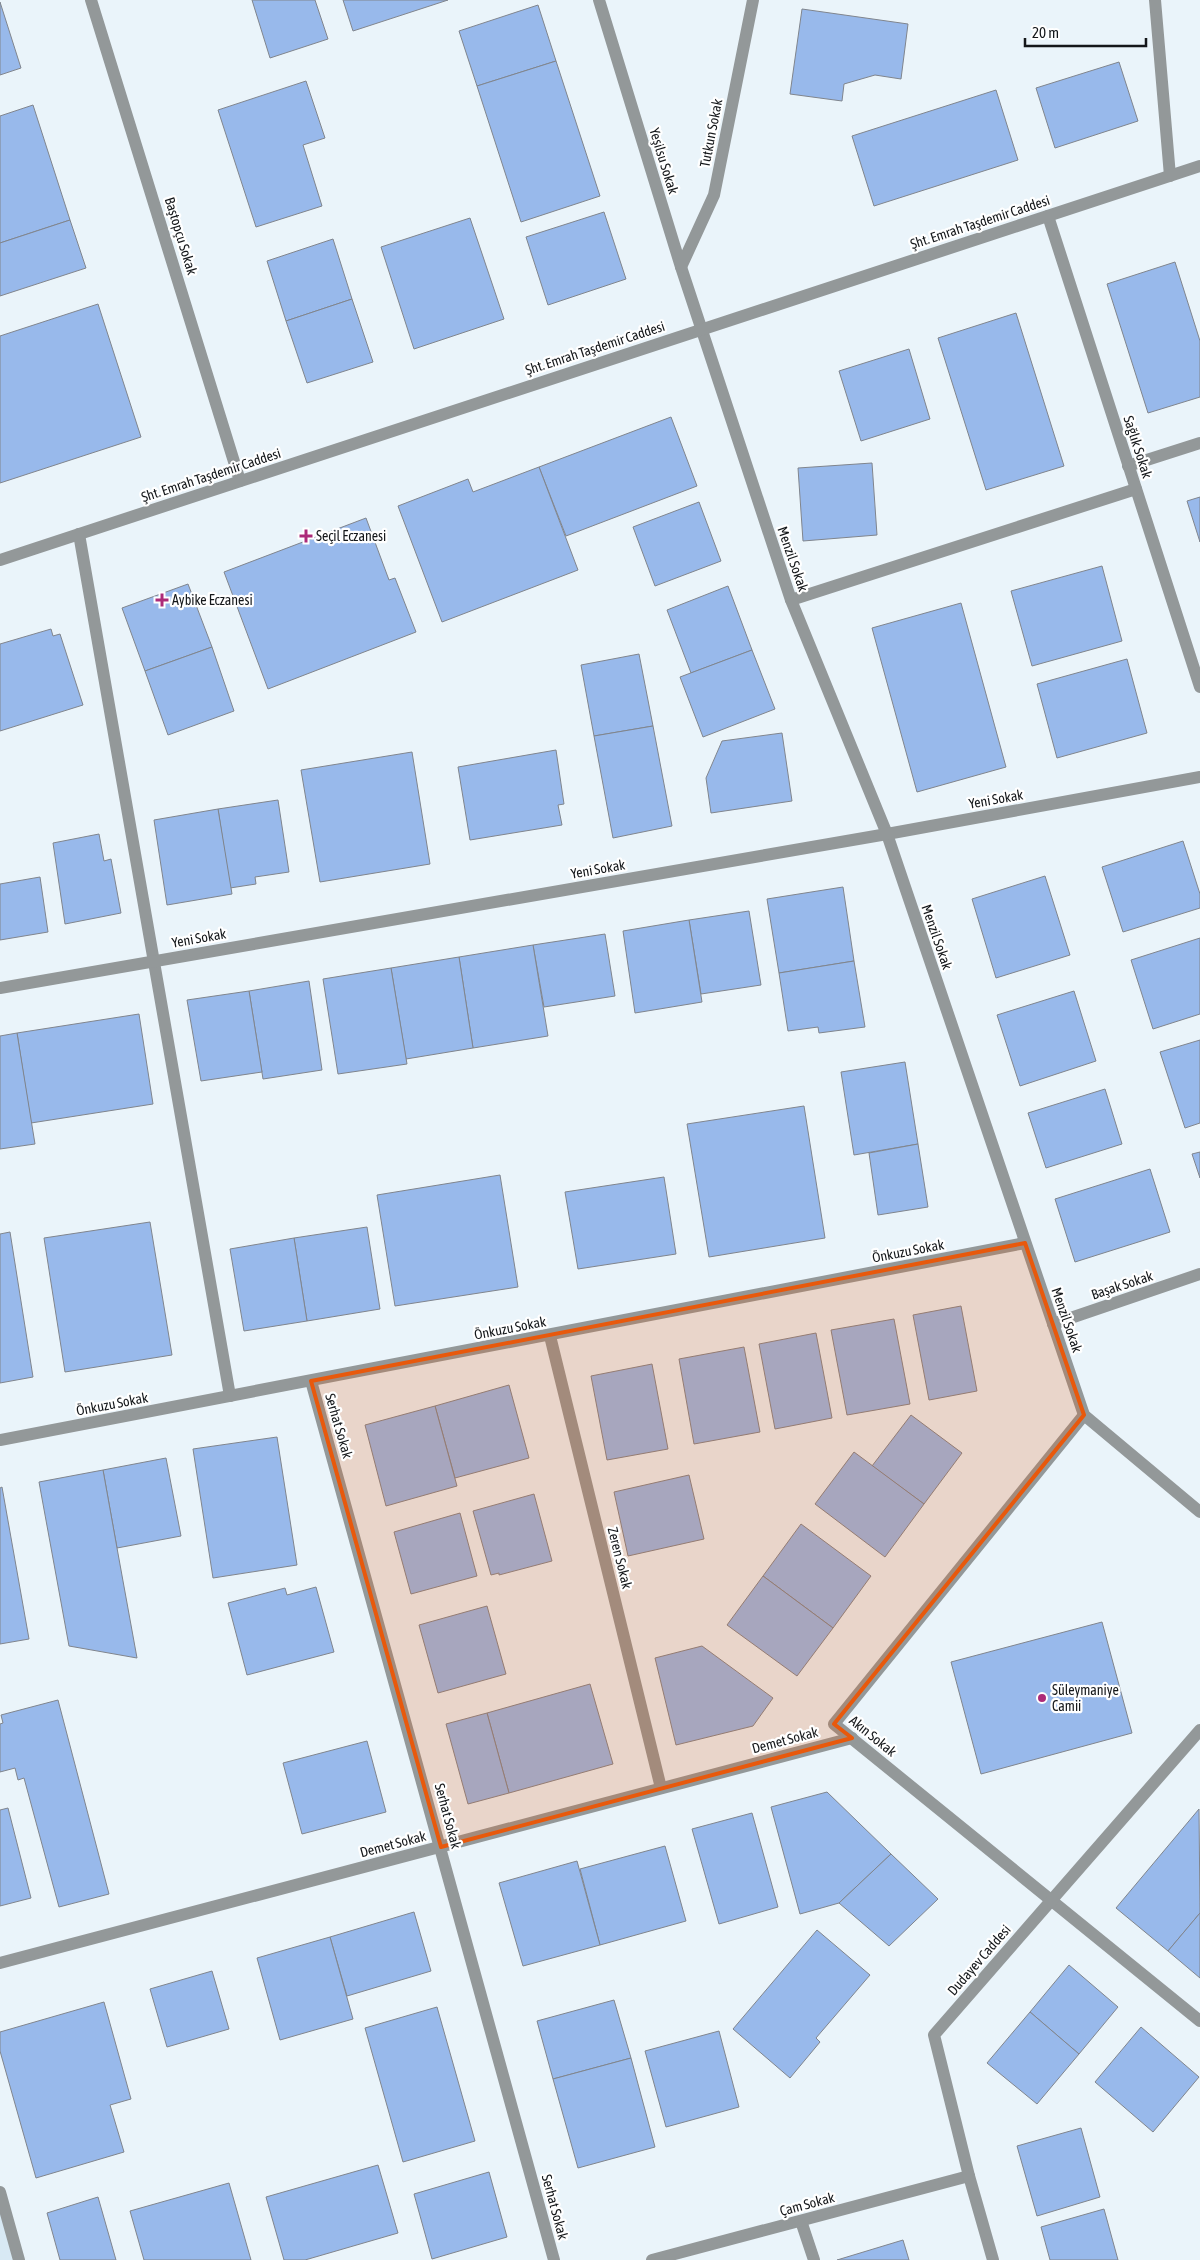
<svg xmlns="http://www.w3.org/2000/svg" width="1200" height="2260" viewBox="0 0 1200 2260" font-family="'Asap Condensed',sans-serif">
<rect width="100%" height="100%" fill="#eaf4fa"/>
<path fill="#d8e9f4" d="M0,2192L19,2260H0Z"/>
<g fill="#98b9eb" stroke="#80858d">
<path d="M252,0H315L328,39L270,58Z"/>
<path d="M343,0H448L353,31Z"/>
<path d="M0,2L21,68L0,75Z"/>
<path d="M538,5L556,61L477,86L459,31Z"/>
<path d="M802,9L908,24L901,79L875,75L844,84L842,101L790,94Z"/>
<path d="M556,61L600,196L521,222L477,86Z"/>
<path d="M1119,62L1138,121L1055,148L1036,88Z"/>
<path d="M306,81L325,138L303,145L322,206L256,227L218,110Z"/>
<path d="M996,90L1018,160L874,206L852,136Z"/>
<path d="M33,105L70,220L0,243V116Z"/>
<path d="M604,212L626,279L548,305L526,237Z"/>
<path d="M470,218L504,319L414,349L381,247Z"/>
<path d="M70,220L86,268L0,296V243Z"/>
<path d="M333,239L352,299L286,321L267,261Z"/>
<path d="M1175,262L1200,341V397L1148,413L1107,284Z"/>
<path d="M352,299L373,362L307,383L286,321Z"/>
<path d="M98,304L141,437L0,483V336Z"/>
<path d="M1016,313L1064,466L986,490L938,338Z"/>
<path d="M909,349L930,419L861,441L839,371Z"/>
<path d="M671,417L697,486L566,536L539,467Z"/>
<path d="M872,463L877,535L803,541L798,468Z"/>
<path d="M539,467L578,570L442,622L398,506L468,479L473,492Z"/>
<path d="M1200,497V542L1187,501Z"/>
<path d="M699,502L721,561L655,586L633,527Z"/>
<path d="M366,518L389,580L395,578L416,632L268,689L224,572Z"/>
<path d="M1102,566L1122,641L1032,666L1011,591Z"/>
<path d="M188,584L212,647L145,671L122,608Z"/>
<path d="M728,586L752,650L691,673L667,610Z"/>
<path d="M961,603L1006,767L917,792L872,628Z"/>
<path d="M51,629L53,636L60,634L83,705L0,731V644Z"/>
<path d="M212,647L234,711L168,735L145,671Z"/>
<path d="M752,650L775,709L703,737L680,677Z"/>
<path d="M639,654L653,726L594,736L581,665Z"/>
<path d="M1127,659L1147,733L1057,758L1037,684Z"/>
<path d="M653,726L672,826L613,838L594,736Z"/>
<path d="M782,733L792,801L711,813L706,778L722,741Z"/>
<path d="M556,750L564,804L558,805L562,825L470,840L458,767Z"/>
<path d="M412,752L430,864L320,882L301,770Z"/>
<path d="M278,800L289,872L255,877L256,884L230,888L218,809Z"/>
<path d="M218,809L232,894L167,905L154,820Z"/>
<path d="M99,834L104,861L111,859L121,913L65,924L53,843Z"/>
<path d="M1183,841L1200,894V908L1123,932L1102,867Z"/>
<path d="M1045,876L1070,955L996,978L972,899Z"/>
<path d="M40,877L48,932L0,940V884Z"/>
<path d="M843,887L854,961L779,973L767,899Z"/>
<path d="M749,911L761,985L701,994L689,920Z"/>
<path d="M689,920L702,1002L635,1013L623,931Z"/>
<path d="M605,934L615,996L544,1007L533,945Z"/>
<path d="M1200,938V1014L1153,1029L1131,960Z"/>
<path d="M533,945L548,1036L473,1048L459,957Z"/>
<path d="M459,957L473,1048L406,1059L391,968Z"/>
<path d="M854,961L865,1027L819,1033L818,1027L788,1031L779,973Z"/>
<path d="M391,968L407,1064L338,1074L323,979Z"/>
<path d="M309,981L322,1070L263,1079L249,991Z"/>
<path d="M249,991L262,1072L201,1081L187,1000Z"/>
<path d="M1074,991L1096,1061L1020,1086L997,1015Z"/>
<path d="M139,1014L153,1104L31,1123L17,1033Z"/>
<path d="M17,1033L35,1144L0,1149V1036Z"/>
<path d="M1200,1040V1123L1185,1128L1160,1052Z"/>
<path d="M905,1062L918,1144L854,1155L841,1072Z"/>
<path d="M1105,1089L1122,1144L1046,1168L1028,1113Z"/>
<path d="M804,1106L825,1238L709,1257L687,1124Z"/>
<path d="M918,1144L928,1207L878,1215L869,1153Z"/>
<path d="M1200,1152V1178L1192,1154Z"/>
<path d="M1150,1169L1170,1232L1075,1262L1055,1199Z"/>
<path d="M500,1175L518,1287L395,1306L377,1195Z"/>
<path d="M664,1177L676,1254L578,1269L565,1192Z"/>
<path d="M150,1222L172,1355L65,1372L44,1238Z"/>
<path d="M367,1227L380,1309L307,1321L294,1238Z"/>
<path d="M10,1232L33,1377L0,1383V1234Z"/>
<path d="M294,1238L307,1321L244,1331L230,1249Z"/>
<path d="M961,1306L977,1391L929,1400L913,1315Z"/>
<path d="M894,1319L910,1404L847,1415L831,1330Z"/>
<path d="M816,1333L832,1418L775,1429L759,1344Z"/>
<path d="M744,1347L760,1432L694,1444L679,1359Z"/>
<path d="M652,1364L668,1449L607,1460L591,1376Z"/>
<path d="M509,1385L529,1458L455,1478L435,1406Z"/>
<path d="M435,1406L457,1486L386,1506L365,1425Z"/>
<path d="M911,1415L962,1453L924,1504L872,1466Z"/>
<path d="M277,1437L297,1565L213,1578L193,1449Z"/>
<path d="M854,1452L924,1504L885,1557L815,1504Z"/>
<path d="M166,1458L181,1536L117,1548L103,1470Z"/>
<path d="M103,1470L117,1548L137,1658L69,1646L39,1482Z"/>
<path d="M689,1475L704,1539L628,1556L614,1492Z"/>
<path d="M2,1487L29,1639L0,1644V1488Z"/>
<path d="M534,1494L552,1561L499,1575V1573L491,1575L473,1511Z"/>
<path d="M460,1513L477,1576L411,1594L394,1532Z"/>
<path d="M801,1524L871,1576L833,1628L763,1576Z"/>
<path d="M763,1576L833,1628L797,1676L727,1625Z"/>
<path d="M316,1587L334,1652L247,1675L228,1603L285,1588L287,1595Z"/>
<path d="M487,1606L506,1674L438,1693L419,1625Z"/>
<path d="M1102,1622L1132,1733L981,1774L951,1662Z"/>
<path d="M702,1646L773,1698L753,1726L676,1745L655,1658Z"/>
<path d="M590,1684L613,1764L509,1793L487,1713Z"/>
<path d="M58,1700L109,1894L59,1907L24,1778L18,1780L15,1768L0,1772V1724L3,1723L1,1715Z"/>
<path d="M487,1713L509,1793L468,1804L446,1724Z"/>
<path d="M367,1741L386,1812L302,1834L283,1763Z"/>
<path d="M827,1792L891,1854L839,1903L800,1914L771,1807Z"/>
<path d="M8,1808L31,1898L0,1906V1810Z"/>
<path d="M1199,1809L1200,1913L1168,1951L1116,1908Z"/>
<path d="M752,1813L778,1907L719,1924L692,1829Z"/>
<path d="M665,1846L686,1921L600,1945L580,1869Z"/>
<path d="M891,1854L938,1899L889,1946L839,1903Z"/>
<path d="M577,1861L600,1945L523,1966L499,1883Z"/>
<path d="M414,1912L431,1971L347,1996L330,1937Z"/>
<path d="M1200,1913V1978L1168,1951Z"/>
<path d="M817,1930L870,1975L816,2038L820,2042L790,2078L733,2029Z"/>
<path d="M330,1937L353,2019L280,2040L257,1958Z"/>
<path d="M1069,1965L1118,2007L1079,2054L1030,2012Z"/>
<path d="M212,1971L229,2029L167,2047L150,1989Z"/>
<path d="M614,2000L631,2058L553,2079L537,2021Z"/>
<path d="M104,2002L131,2099L110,2105L124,2152L36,2178L0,2051V2032Z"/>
<path d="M437,2007L475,2141L403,2162L365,2028Z"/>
<path d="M1030,2012L1079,2054L1037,2104L987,2063Z"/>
<path d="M1141,2027L1199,2077L1153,2132L1095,2082Z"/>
<path d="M719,2031L739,2107L666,2127L645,2051Z"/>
<path d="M631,2058L655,2147L578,2168L553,2079Z"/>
<path d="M1081,2128L1100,2197L1037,2216L1017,2146Z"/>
<path d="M378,2165L398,2233L305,2260H284L266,2197Z"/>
<path d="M489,2172L507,2237L432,2259L414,2194Z"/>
<path d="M229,2183L251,2260H144L130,2211Z"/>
<path d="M98,2197L116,2260H60L47,2213Z"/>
<path d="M1104,2209L1118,2260H1050L1041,2227Z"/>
<path d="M903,2240L909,2260H837Z"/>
</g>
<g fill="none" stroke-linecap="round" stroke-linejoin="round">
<g stroke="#939899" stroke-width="12">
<path d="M1128,466L1200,443"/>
<path d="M79,534L230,1396"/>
<path d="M791,600L1136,489"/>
<path d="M801,2221L814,2260"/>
</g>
<g stroke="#939899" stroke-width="12">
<path d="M91,0L240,481"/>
<path d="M599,0L681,267L791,600L887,834L1084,1415L1200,1512"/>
<path d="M1155,0L1170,176"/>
<path d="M1048,216L1200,687"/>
<path d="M681,267L714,195L753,0"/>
<path d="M0,560L1200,166"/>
<path d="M0,988L887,834L1200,777"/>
<path d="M1053,1324L1200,1274"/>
<path d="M550,1336L661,1788"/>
<path d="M311,1381L554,2260"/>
<path d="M1084,1415L834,1724L1200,2021"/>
<path d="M0,1440L1025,1243"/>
<path d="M0,1963L852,1738"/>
<path d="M0,2192L19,2260"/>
<path d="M652,2260L969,2176"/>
<path d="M993,2260L969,2176L934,2035L1200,1730"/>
</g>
</g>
<path fill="#e8590c" fill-opacity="0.2" stroke="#e8590c" stroke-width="4" stroke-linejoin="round" d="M1025,1243L1084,1415L834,1724L852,1738L441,1847L311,1381Z"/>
<g fill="#ac2b79" stroke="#fff" stroke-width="2">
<path d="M303.5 528.5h5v5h5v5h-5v5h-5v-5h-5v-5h5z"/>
<path d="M159.5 592.5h5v5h5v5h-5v5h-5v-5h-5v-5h5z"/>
<circle cx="1042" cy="1698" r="5"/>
</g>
<g text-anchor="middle" stroke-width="4.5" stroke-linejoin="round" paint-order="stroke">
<g font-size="14" fill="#14171a" stroke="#fff">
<text transform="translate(711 133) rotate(-79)" y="5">Tutkun Sokak</text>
<text transform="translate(664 161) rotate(73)" y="5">Yeşilsu Sokak</text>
<text transform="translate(980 222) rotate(-18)" y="5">Şht. Emrah Taşdemir Caddesi</text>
<text transform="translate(181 236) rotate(73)" y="5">Baştopçu Sokak</text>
<text transform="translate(595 348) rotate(-18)" y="5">Şht. Emrah Taşdemir Caddesi</text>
<text transform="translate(1138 447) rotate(72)" y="5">Sağlık Sokak</text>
<text transform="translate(211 475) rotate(-18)" y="5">Şht. Emrah Taşdemir Caddesi</text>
<text transform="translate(793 559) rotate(71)" y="5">Menzil Sokak</text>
<text transform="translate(996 799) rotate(-10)" y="5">Yeni Sokak</text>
<text transform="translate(598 869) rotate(-10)" y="5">Yeni Sokak</text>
<text transform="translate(937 937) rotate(71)" y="5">Menzil Sokak</text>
<text transform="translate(199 938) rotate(-10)" y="5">Yeni Sokak</text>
<text transform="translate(908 1251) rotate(-11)" y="5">Önkuzu Sokak</text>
<text transform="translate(1122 1285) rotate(-18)" y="5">Başak Sokak</text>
<text transform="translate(1067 1320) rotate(71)" y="5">Menzil Sokak</text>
<text transform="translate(510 1328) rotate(-11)" y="5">Önkuzu Sokak</text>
<text transform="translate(112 1404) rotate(-11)" y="5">Önkuzu Sokak</text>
<text transform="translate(339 1426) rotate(74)" y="5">Serhat Sokak</text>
<text transform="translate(620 1558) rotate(76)" y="5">Zeren Sokak</text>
<text transform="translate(873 1736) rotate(39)" y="5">Akın Sokak</text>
<text transform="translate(785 1740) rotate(-15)" y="5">Demet Sokak</text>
<text transform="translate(448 1816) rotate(75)" y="5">Serhat Sokak</text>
<text transform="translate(393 1844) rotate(-15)" y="5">Demet Sokak</text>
<text transform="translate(979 1960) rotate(-49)" y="5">Dudayev Caddesi</text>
<text transform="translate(807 2204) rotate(-15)" y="5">Çam Sokak</text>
<text transform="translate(555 2207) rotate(75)" y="5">Serhat Sokak</text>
</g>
<g font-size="14" fill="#14171a" stroke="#fff" text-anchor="start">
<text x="316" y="541">Seçil Eczanesi</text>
<text x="172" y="605">Aybike Eczanesi</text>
<text x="1052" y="1695">Süleymaniye<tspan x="1052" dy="16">Camii</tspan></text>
</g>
</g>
<path d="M1025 38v8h121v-8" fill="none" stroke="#14171a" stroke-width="2.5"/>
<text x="1032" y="38" font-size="15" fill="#14171a" stroke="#ffffff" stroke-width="4" paint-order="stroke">20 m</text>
</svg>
